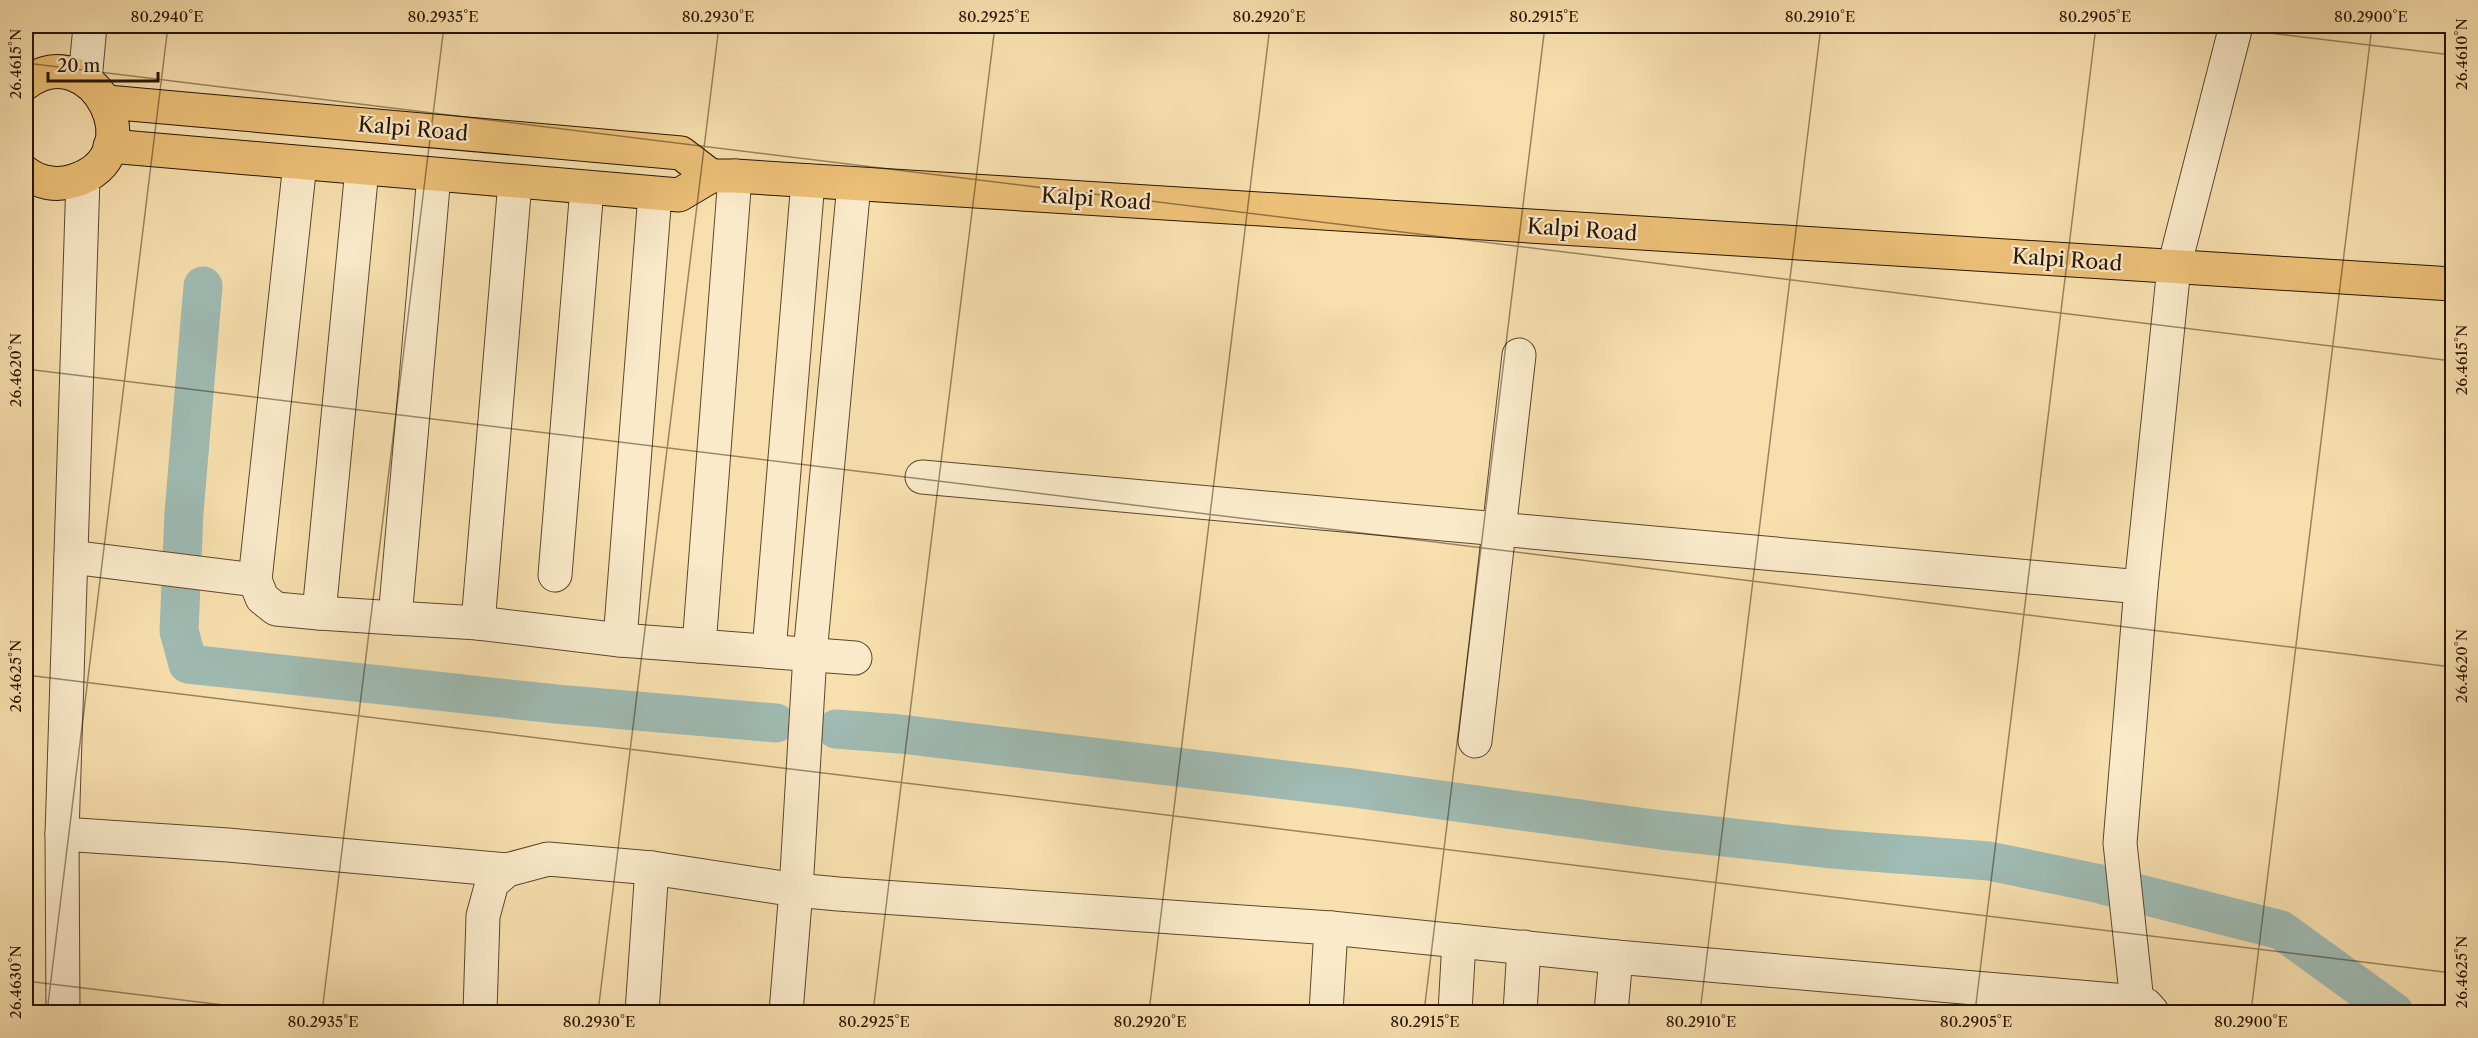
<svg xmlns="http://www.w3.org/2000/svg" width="2478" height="1038" viewBox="0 0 2478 1038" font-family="'Libre Caslon Text',serif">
<rect width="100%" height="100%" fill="#f7dfae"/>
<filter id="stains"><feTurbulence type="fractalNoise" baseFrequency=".00333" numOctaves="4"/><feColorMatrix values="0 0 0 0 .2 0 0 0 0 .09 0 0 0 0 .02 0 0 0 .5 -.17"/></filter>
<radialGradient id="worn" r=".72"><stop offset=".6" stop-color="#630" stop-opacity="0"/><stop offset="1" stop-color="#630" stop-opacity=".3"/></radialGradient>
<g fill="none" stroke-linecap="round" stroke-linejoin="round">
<g stroke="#9fbbb3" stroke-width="39">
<path d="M203,286L184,513L179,631L188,664L556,704L776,723"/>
<path d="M836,729L900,734L1353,788L1661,830L1832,849L1989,861L2096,883L2281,930L2394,1012"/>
</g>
<g stroke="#5c472c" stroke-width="35">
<g id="minor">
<path d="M85,80L90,26"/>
<path d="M300,163L255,580L262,598L276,609L319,613L362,169"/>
<path d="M922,477L2141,587"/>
<path d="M71,557L255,580"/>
<path d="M555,575L587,188"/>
<path d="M319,613L395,618L434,175"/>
<path d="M395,618L478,623L620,640L855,658"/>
<path d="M478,623L515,182"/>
<path d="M620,640L655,194"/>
<path d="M699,646L735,176"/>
<path d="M769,651L808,181"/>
<path d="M1475,741L1519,355"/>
<path d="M62,834L228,845L507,870"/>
<path d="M2137,1002L2120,843L2141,587L2174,267L2236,26"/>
<path d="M63,1012L62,834L83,178"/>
<path d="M480,1012L483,916L492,883L507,870L548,859L652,868L796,890L838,894L1331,928L1616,957L2137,1002L2146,1005L2152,1012"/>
<path d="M642,1012L652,868"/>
<path d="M786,1012L796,890L810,654L854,184"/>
<path d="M1326,1012L1331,928"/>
<path d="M1455,1012L1459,941"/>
<path d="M1520,1012L1524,947"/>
<path d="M1611,1012L1616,957"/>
</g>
</g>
<g stroke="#281400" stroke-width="35">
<g id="major">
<path d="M26,83C92,34 157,156 73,181C57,186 39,183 26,173"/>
<path d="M107,102L681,153L711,176"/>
<path d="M110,146L679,195L711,176H735L2452,284"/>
</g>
</g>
<use href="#minor" stroke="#faeaca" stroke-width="33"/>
<use href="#major" stroke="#ecc077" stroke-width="33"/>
</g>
<path fill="none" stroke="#281400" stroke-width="1.5" stroke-opacity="0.45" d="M2212,26L2452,55M26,63L2452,361M26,369L2452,667M26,675L2452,973M26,981L281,1012M47,1012L168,26M322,1012L444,26M598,1012L719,26M873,1012L995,26M1149,1012L1270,26M1424,1012L1545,26M1700,1012L1821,26M1975,1012L2096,26M2251,1012L2372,26"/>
<g text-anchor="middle" stroke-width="4.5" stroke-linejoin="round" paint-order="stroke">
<g font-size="21" fill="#281400" stroke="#faeaca">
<text transform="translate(413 129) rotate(5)" y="7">Kalpi Road</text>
<text transform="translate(1096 199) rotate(4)" y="7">Kalpi Road</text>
<text transform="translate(1582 230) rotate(4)" y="7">Kalpi Road</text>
<text transform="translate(2067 260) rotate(4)" y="7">Kalpi Road</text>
</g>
</g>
<rect width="2478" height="1038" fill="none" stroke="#f7dfae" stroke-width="66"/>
<path d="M48 72v9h110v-9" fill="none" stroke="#281400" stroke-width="3"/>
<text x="57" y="72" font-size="18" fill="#281400" stroke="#faeaca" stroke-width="4.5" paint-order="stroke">20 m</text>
<rect x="33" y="33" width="2412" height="972" fill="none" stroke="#281400" stroke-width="2"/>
<g font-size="15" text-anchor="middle" fill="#281400">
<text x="167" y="22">80.2940°E</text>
<text x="443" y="22">80.2935°E</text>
<text x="718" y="22">80.2930°E</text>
<text x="994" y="22">80.2925°E</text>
<text x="1269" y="22">80.2920°E</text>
<text x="1544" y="22">80.2915°E</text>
<text x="1820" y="22">80.2910°E</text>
<text x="2095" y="22">80.2905°E</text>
<text x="2371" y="22">80.2900°E</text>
<text transform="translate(2462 54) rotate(-90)" y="5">26.4610°N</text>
<text transform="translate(16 64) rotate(-90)" y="5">26.4615°N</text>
<text transform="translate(2462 360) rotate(-90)" y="5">26.4615°N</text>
<text transform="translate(16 370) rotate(-90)" y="5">26.4620°N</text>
<text transform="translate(2462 666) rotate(-90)" y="5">26.4620°N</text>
<text transform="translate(16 676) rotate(-90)" y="5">26.4625°N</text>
<text transform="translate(2462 972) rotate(-90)" y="5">26.4625°N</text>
<text transform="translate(16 982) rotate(-90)" y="5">26.4630°N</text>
<text x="323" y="1027">80.2935°E</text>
<text x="599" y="1027">80.2930°E</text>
<text x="874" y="1027">80.2925°E</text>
<text x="1150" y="1027">80.2920°E</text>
<text x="1425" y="1027">80.2915°E</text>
<text x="1701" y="1027">80.2910°E</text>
<text x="1976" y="1027">80.2905°E</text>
<text x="2251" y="1027">80.2900°E</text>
</g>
<rect width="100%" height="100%" filter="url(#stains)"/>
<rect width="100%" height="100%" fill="url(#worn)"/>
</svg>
